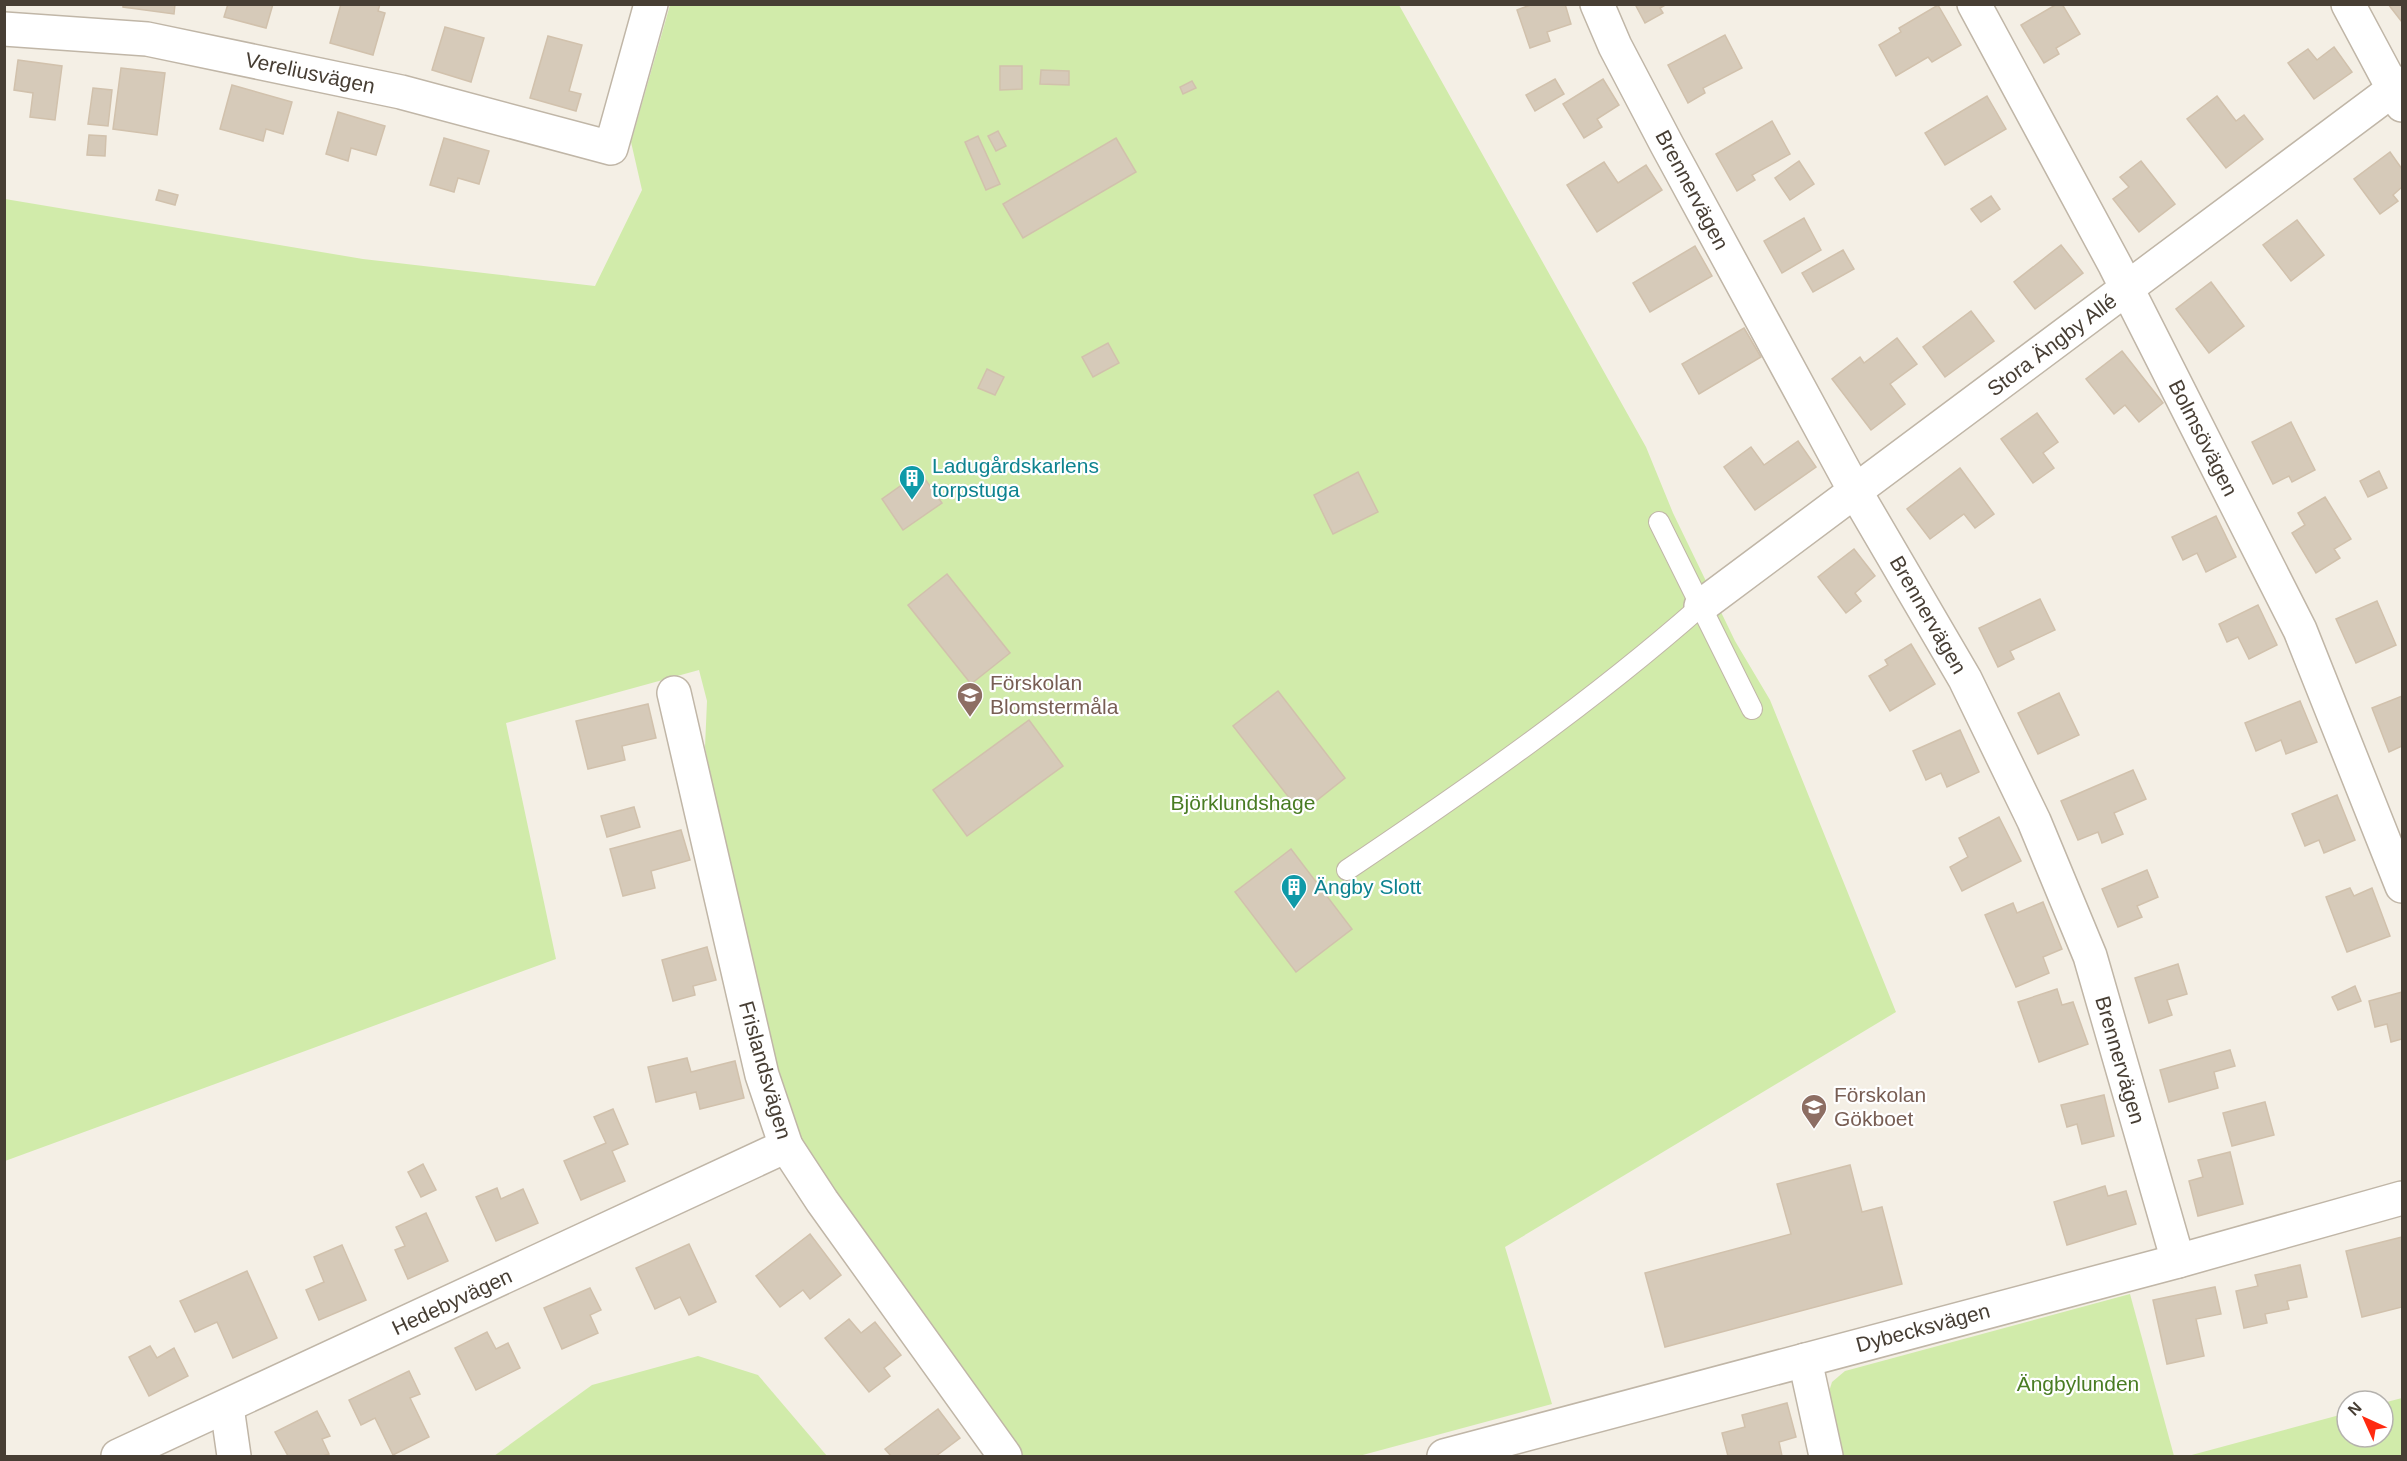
<svg xmlns="http://www.w3.org/2000/svg" width="2407" height="1461" viewBox="0 0 2407 1461" font-family="Helvetica,sans-serif">
<rect width="100%" height="100%" fill="#f4efe5"/>
<g fill="#d1ebaa">
<path d="M670,5H1399L1646,447L1673,513L1735,641L1770,700L1896,1012L1505,1247L1552,1404L1359,1456H1020L819,1177L788,1120L739,918L705,747L707,701L699,670L506,723L556,959L5,1161V199L363,259L595,286L642,190L631,142Z"/>
<path d="M2130,1294L2174,1456H1842L1828,1395L1832,1382L1845,1371Z"/>
<path d="M698,1356L758,1375L827,1456H494L592,1385Z"/>
<path d="M2402,1398V1456H2188L2347,1413V1437H2383V1403Z"/>
</g>
<g fill="#d6cab9" stroke="#d1c1ac" stroke-width="1.5">
<path d="M123,4H175L174,14L123,7Z"/>
<path d="M228,4H273L266,28L224,17Z"/>
<path d="M341,4H380L378,11L385,13L373,55L330,43Z"/>
<path d="M1533,4H1565L1571,24L1547,32L1550,41L1530,48L1517,10Z"/>
<path d="M1635,4H1667L1660,8L1663,13L1645,23Z"/>
<path d="M2057,4H2062L2080,34L2056,48L2059,54L2044,63L2021,25Z"/>
<path d="M2388,4H2402V22Z"/>
<path d="M1938,5L1961,45L1932,62L1928,57L1896,76L1879,45L1901,32L1899,28Z"/>
<path d="M445,27L484,38L471,82L432,70Z"/>
<path d="M1725,35L1742,68L1703,88L1705,93L1688,103L1668,65Z"/>
<path d="M548,36L582,45L569,91L581,94L576,111L530,98Z"/>
<path d="M2334,47L2352,72L2314,99L2288,63L2308,49L2317,60Z"/>
<path d="M18,60L62,66L55,120L30,117L33,93L14,90Z"/>
<path d="M1000,66H1022V89L1000,90Z"/>
<path d="M121,68L165,73L157,135L113,129Z"/>
<path d="M1041,70L1069,71V85L1040,84Z"/>
<path d="M1555,79L1564,94L1535,111L1526,95Z"/>
<path d="M1603,79L1619,105L1597,119L1602,127L1584,138L1563,104Z"/>
<path d="M1192,81L1196,88L1183,94L1180,87Z"/>
<path d="M232,85L292,102L283,134L266,129L263,141L220,129Z"/>
<path d="M93,88L112,90L108,126L88,124Z"/>
<path d="M1987,96L2006,129L1945,165L1925,133Z"/>
<path d="M2217,96L2236,121L2244,115L2263,139L2226,168L2187,119Z"/>
<path d="M338,112L385,126L376,155L351,148L348,161L326,154Z"/>
<path d="M1772,121L1790,154L1752,175L1755,180L1737,191L1716,154Z"/>
<path d="M998,131L1006,146L996,151L988,136Z"/>
<path d="M89,135L106,136L105,156L87,155Z"/>
<path d="M978,136L1000,184L986,190L965,142Z"/>
<path d="M444,138L489,151L479,184L458,178L454,192L430,185Z"/>
<path d="M1116,138L1136,172L1023,238L1003,204Z"/>
<path d="M2390,152L2402,169V187L2393,195L2398,201L2380,214L2354,179Z"/>
<path d="M1799,161L1814,184L1790,200L1775,178Z"/>
<path d="M2141,161L2175,204L2139,232L2113,199L2129,187L2120,177Z"/>
<path d="M1604,162L1618,183L1646,165L1662,190L1597,232L1567,185Z"/>
<path d="M159,190L178,195L175,205L156,200Z"/>
<path d="M1991,196L2000,209L1981,222L1971,209Z"/>
<path d="M1804,218L1821,250L1782,273L1764,241Z"/>
<path d="M2297,220L2324,255L2291,281L2263,245Z"/>
<path d="M2061,245L2083,273L2035,309L2014,282Z"/>
<path d="M1695,246L1712,276L1650,312L1633,283Z"/>
<path d="M1843,250L1854,269L1813,292L1802,273Z"/>
<path d="M2211,282L2244,326L2209,353L2176,309Z"/>
<path d="M1971,311L1994,341L1945,377L1923,347Z"/>
<path d="M1744,328L1761,357L1699,394L1682,364Z"/>
<path d="M1897,338L1917,364L1890,384L1905,404L1871,430L1832,379L1860,357L1864,363Z"/>
<path d="M1108,343L1119,363L1093,377L1082,357Z"/>
<path d="M2122,351L2163,403L2139,422L2125,405L2114,414L2086,379Z"/>
<path d="M987,369L1004,377L995,395L978,388Z"/>
<path d="M2037,413L2058,442L2043,453L2054,468L2033,483L2001,439Z"/>
<path d="M2291,422L2315,470L2292,482L2289,476L2273,484L2252,442Z"/>
<path d="M1798,441L1816,467L1755,510L1724,467L1751,447L1764,465Z"/>
<path d="M1960,468L1994,514L1975,528L1964,514L1930,539L1907,509Z"/>
<path d="M2379,471L2387,488L2368,497L2360,481Z"/>
<path d="M920,472L942,503L903,530L882,499Z"/>
<path d="M1358,472L1378,512L1333,534L1314,495Z"/>
<path d="M2325,497L2351,539L2334,549L2340,558L2316,573L2292,533L2305,525L2298,513Z"/>
<path d="M2216,516L2236,557L2206,572L2197,553L2183,560L2172,537Z"/>
<path d="M1854,549L1875,576L1855,593L1861,601L1846,613L1818,577Z"/>
<path d="M947,574L1010,653L971,684L908,605Z"/>
<path d="M2040,599L2055,630L2010,651L2014,659L1998,667L1979,628Z"/>
<path d="M2377,601L2396,645L2356,663L2336,619Z"/>
<path d="M2258,605L2277,645L2249,659L2238,637L2227,642L2219,624Z"/>
<path d="M1911,644L1935,684L1890,711L1869,676L1888,665L1885,660Z"/>
<path d="M1278,691L1345,778L1301,813L1233,726Z"/>
<path d="M2059,693L2079,735L2038,754L2018,713Z"/>
<path d="M2402,696V746L2389,752L2372,708Z"/>
<path d="M2300,701L2317,742L2286,754L2281,740L2256,751L2245,723Z"/>
<path d="M648,704L656,738L622,746L625,760L588,769L576,721Z"/>
<path d="M1029,720L1063,766L967,836L933,790Z"/>
<path d="M1960,730L1979,772L1947,787L1941,773L1926,780L1913,751Z"/>
<path d="M2133,770L2146,799L2114,813L2123,834L2102,843L2098,832L2078,840L2061,801Z"/>
<path d="M2337,795L2355,840L2324,853L2319,840L2305,846L2292,814Z"/>
<path d="M634,807L640,827L607,837L601,816Z"/>
<path d="M1999,817L2021,861L1962,891L1950,867L1968,857L1959,838Z"/>
<path d="M681,830L690,860L651,871L655,888L623,896L610,849Z"/>
<path d="M1291,849L1352,929L1296,972L1235,892Z"/>
<path d="M2147,870L2158,897L2137,906L2142,917L2118,927L2102,889Z"/>
<path d="M2350,888L2354,896L2372,888L2390,936L2347,952L2326,897Z"/>
<path d="M2043,902L2062,949L2043,957L2049,973L2016,987L1985,915L2013,903L2017,913Z"/>
<path d="M707,947L716,980L693,986L695,995L673,1001L662,960Z"/>
<path d="M2178,964L2187,994L2167,1000L2172,1015L2149,1023L2135,978Z"/>
<path d="M2355,986L2361,1001L2338,1010L2332,997Z"/>
<path d="M2057,989L2062,1005L2073,1002L2088,1044L2039,1062L2018,1002Z"/>
<path d="M2402,992V1039L2391,1042L2387,1024L2375,1027L2369,1001Z"/>
<path d="M2230,1050L2235,1066L2214,1072L2218,1088L2169,1102L2160,1070Z"/>
<path d="M687,1058L691,1072L735,1061L744,1098L700,1109L696,1092L656,1102L648,1067Z"/>
<path d="M2104,1095L2114,1136L2082,1144L2077,1124L2067,1127L2061,1105Z"/>
<path d="M2265,1102L2274,1135L2232,1146L2223,1113Z"/>
<path d="M613,1109L628,1144L612,1151L625,1181L581,1200L564,1161L606,1143L594,1117Z"/>
<path d="M2230,1152L2243,1204L2198,1216L2189,1181L2203,1177L2198,1160Z"/>
<path d="M423,1164L436,1190L421,1197L408,1172Z"/>
<path d="M1850,1165L1862,1212L1882,1207L1902,1284L1665,1347L1645,1273L1791,1234L1777,1184Z"/>
<path d="M2105,1186L2108,1196L2126,1191L2136,1224L2067,1245L2054,1202Z"/>
<path d="M497,1188L501,1199L523,1189L538,1223L496,1241L476,1197Z"/>
<path d="M426,1213L448,1261L408,1279L395,1250L405,1246L396,1227Z"/>
<path d="M810,1234L841,1275L810,1299L803,1290L780,1307L756,1276Z"/>
<path d="M2402,1237V1307L2362,1317L2346,1251Z"/>
<path d="M689,1244L716,1302L689,1315L680,1297L655,1309L636,1268Z"/>
<path d="M342,1245L366,1300L319,1320L306,1290L324,1282L314,1257Z"/>
<path d="M2300,1265L2307,1297L2287,1301L2289,1309L2265,1314L2267,1323L2244,1328L2236,1291L2258,1286L2255,1275Z"/>
<path d="M247,1271L277,1338L233,1358L217,1322L195,1332L180,1301Z"/>
<path d="M2215,1287L2221,1314L2196,1319L2204,1356L2167,1364L2153,1300Z"/>
<path d="M590,1288L601,1310L590,1315L598,1333L562,1349L544,1308Z"/>
<path d="M849,1319L861,1333L875,1322L901,1355L884,1368L890,1376L869,1392L825,1338Z"/>
<path d="M487,1332L496,1349L508,1343L520,1368L476,1390L455,1348Z"/>
<path d="M150,1346L157,1358L174,1348L188,1376L149,1396L129,1357Z"/>
<path d="M409,1371L420,1394L410,1398L429,1437L393,1455L375,1418L361,1425L349,1400Z"/>
<path d="M1787,1403L1796,1437L1779,1442L1782,1456H1728L1722,1433L1745,1427L1742,1415Z"/>
<path d="M938,1409L960,1438L936,1456H891L885,1449Z"/>
<path d="M317,1411L330,1436L322,1439L329,1454L323,1456H288L275,1432Z"/>
</g>
<g fill="none" stroke-linecap="round" stroke-linejoin="round">
<g stroke="#c0b6a7" stroke-width="22">
<g id="service">
<path d="M1659,522L1752,709"/>
<path d="M1347,870C1469,788 1591,703 1701,606"/>
</g>
</g>
<g stroke="#c0b6a7" stroke-width="36">
<g id="minor">
<path d="M1597,4L1615,46L1667,145L1855,491L1965,679L2034,821L2090,956L2178,1261"/>
<path d="M1974,4L2115,265L2300,630L2402,886"/>
<path d="M2348,4L2402,105"/>
<path d="M4,29L147,39L401,92L611,148L651,4"/>
<path d="M1701,606L2402,83"/>
<path d="M674,693L762,1075L786,1146L822,1201L1005,1456"/>
<path d="M1805,1360L1826,1456"/>
<path d="M227,1407L234,1456"/>
<path d="M118,1456L786,1146"/>
<path d="M1444,1456L2178,1261L2402,1198"/>
</g>
</g>
<use href="#service" stroke="#fff" stroke-width="20"/>
<use href="#minor" stroke="#fff" stroke-width="33"/>
</g>
<defs>
<g id="building-pin" transform="scale(1.35)"><path d="M0 17L-7.5 6A9.5 9.5 0 1 1 7.5 6Z" fill="#0f9aa8" stroke="#fff"/><path d="M-4-6H4V6H1V3H-1V6H-4ZM-2.5-4.3h1.7v1.8h-1.7ZM.8-4.3h1.7v1.8H.8ZM-2.5-1h1.7V.8h-1.7ZM.8-1h1.7V.8H.8Z" fill="#fff"/></g>
<g id="school-pin" transform="scale(1.35)"><path d="M0 17L-7.5 6A9.5 9.5 0 1 1 7.5 6Z" fill="#8d6e63" stroke="#fff"/><path d="M0-5L7-2L0 1L-7-2ZM-4 1L0 2.5L4 1V4Q0 6-4 4Z" fill="#fff"/></g>
</defs>
<g fill-rule="evenodd">
<use href="#building-pin" x="912" y="478"/>
<use href="#school-pin" x="970" y="695"/>
<use href="#building-pin" x="1294" y="887"/>
<use href="#school-pin" x="1814" y="1107"/>
</g>
<g text-anchor="middle" stroke-width="4.5" stroke-linejoin="round" paint-order="stroke">
<g font-size="21" fill="#473e34" stroke="#fff">
<text transform="translate(310 73) rotate(12)" y="7">Vereliusvägen</text>
<text transform="translate(1692 190) rotate(62)" y="7">Brennervägen</text>
<text transform="translate(2052 345) rotate(-37)" y="7">Stora Ängby Allé</text>
<text transform="translate(2203 438) rotate(63)" y="7">Bolmsövägen</text>
<text transform="translate(1928 615) rotate(60)" y="7">Brennervägen</text>
<text transform="translate(2120 1060) rotate(74)" y="7">Brennervägen</text>
<text transform="translate(765 1070) rotate(74)" y="7">Frislandsvägen</text>
<text transform="translate(452 1302) rotate(-25)" y="7">Hedebyvägen</text>
<text transform="translate(1923 1328) rotate(-15)" y="7">Dybecksvägen</text>
</g>
<g font-size="21" fill="#0d838f" stroke="#fff" text-anchor="start">
<text x="932" y="473">Ladugårdskarlens<tspan x="932" dy="24">torpstuga</tspan></text>
<text x="1314" y="894">Ängby Slott</text>
</g>
<g font-size="21" fill="#785e54" stroke="#fff" text-anchor="start">
<text x="990" y="690">Förskolan<tspan x="990" dy="24">Blomstermåla</tspan></text>
<text x="1834" y="1102">Förskolan<tspan x="1834" dy="24">Gökboet</tspan></text>
</g>
<g font-size="21" fill="#497c23" stroke="#fff">
<text x="1243" y="810">Björklundshage</text>
<text x="2078" y="1391">Ängbylunden</text>
</g>
</g>
<rect width="2407" height="1461" fill="none" stroke="#473e34" stroke-width="12"/>
<g transform="translate(2365 1419) rotate(315)"><circle r="28" fill="#ffffff" stroke="#b5b2ae" stroke-width="1.5"/>
<path d="M0-4.5L10 22L0 15L-10 22Z" fill="#ff2a10"/>
<text y="-9" font-size="16" font-weight="bold" text-anchor="middle" fill="#473e34">N</text>
</g>
</svg>
